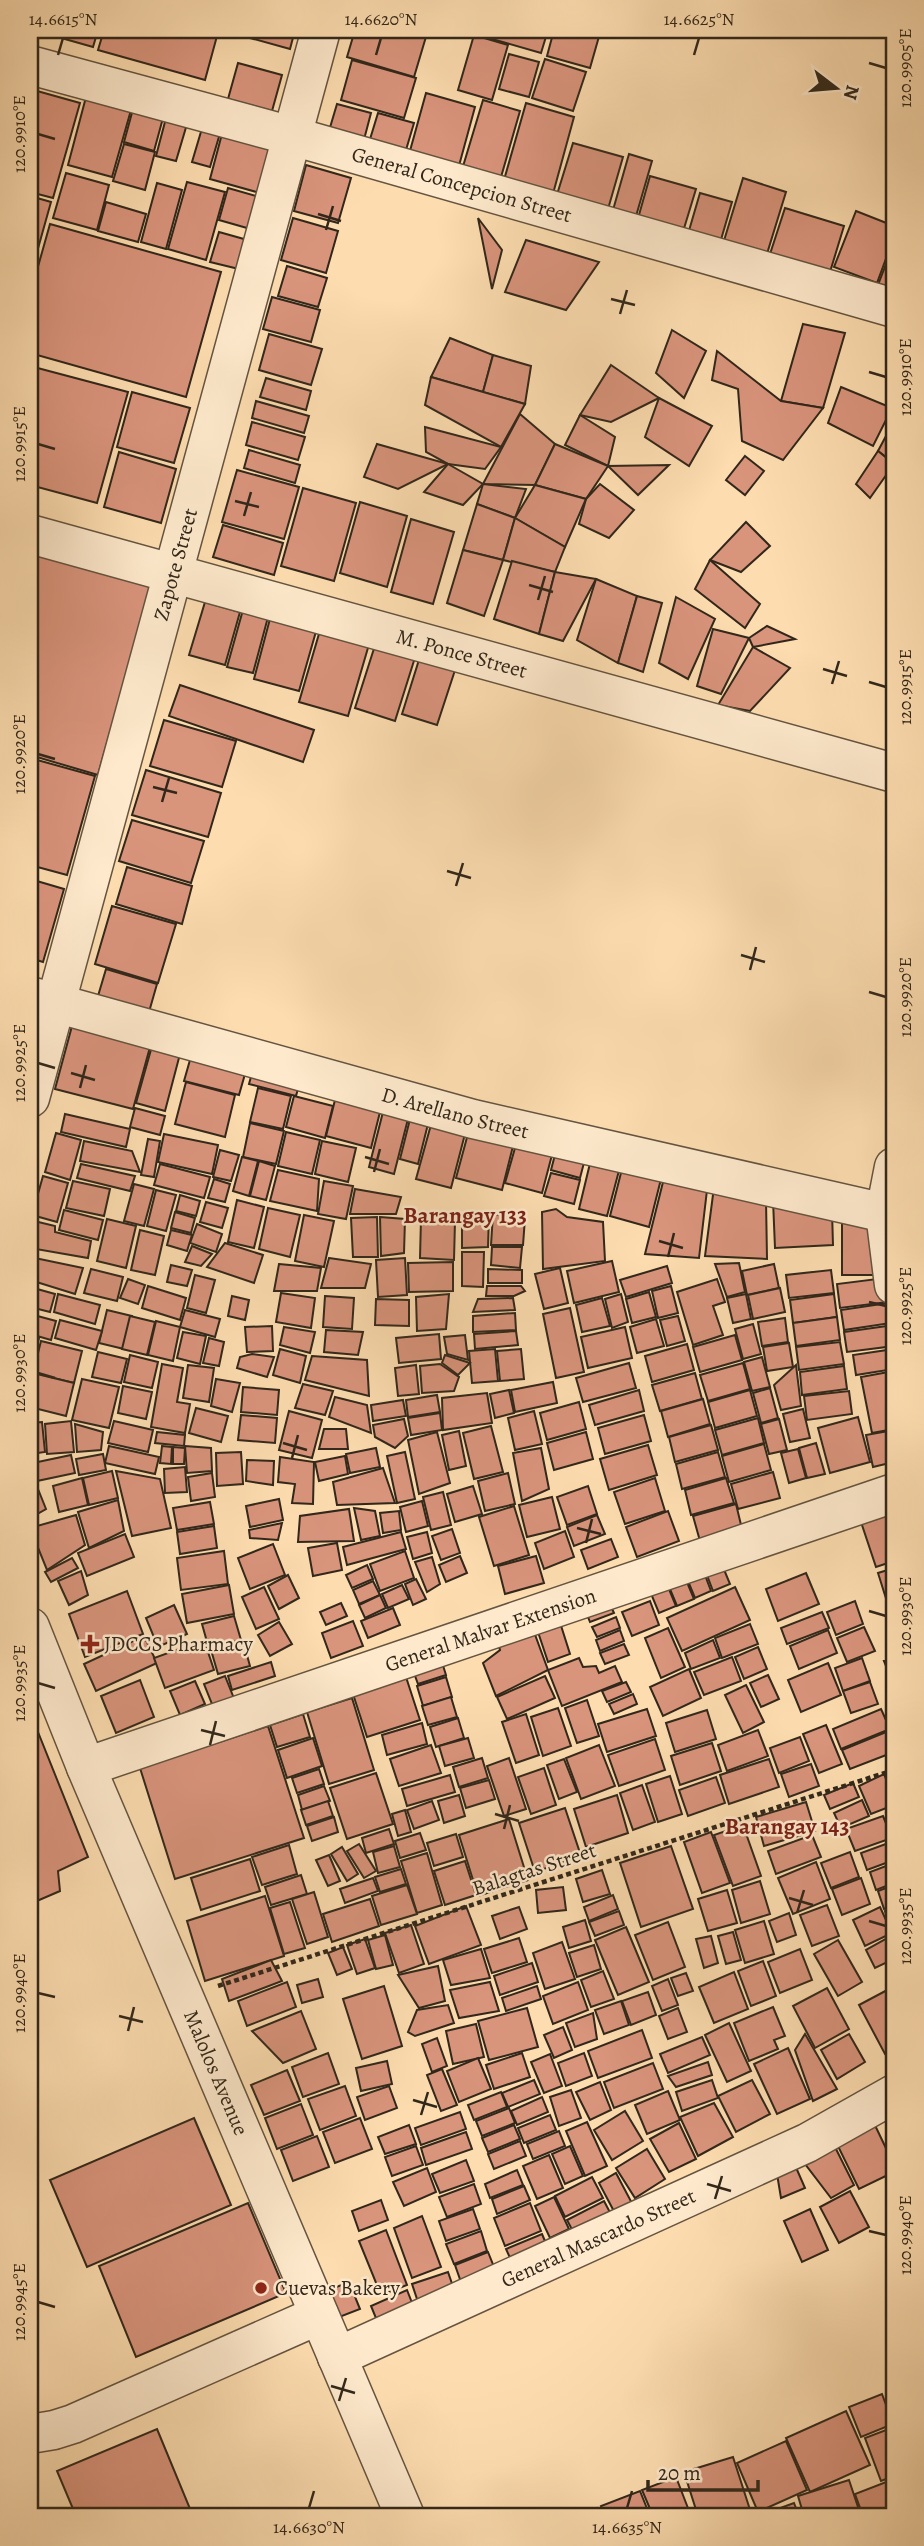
<svg xmlns="http://www.w3.org/2000/svg" width="924" height="2546" viewBox="0 0 924 2546" font-family="Alegreya,serif">
<rect width="100%" height="100%" fill="#fdddb0"/>
<filter id="stains"><feTurbulence type="fractalNoise" baseFrequency=".00286" numOctaves="4"/><feColorMatrix values="0 0 0 0 .2 0 0 0 0 .09 0 0 0 0 .02 0 0 0 .5 -.17"/></filter>
<radialGradient id="worn" r=".72"><stop offset=".6" stop-color="#630" stop-opacity="0"/><stop offset="1" stop-color="#630" stop-opacity=".3"/></radialGradient>
<g fill="#d9947c" stroke="#31271a" stroke-width="2">
<path d="M33,30H98L93,47Z"/>
<path d="M104,30H193L217,36L205,80L98,50Z"/>
<path d="M221,30H295L290,49Z"/>
<path d="M355,30H428L414,77L347,57Z"/>
<path d="M466,30H492L490,37Z"/>
<path d="M495,30H548L541,53L492,39Z"/>
<path d="M554,30H590L600,33L590,68L547,56Z"/>
<path d="M474,35L508,45L492,100L458,90Z"/>
<path d="M509,54L539,62L529,97L499,89Z"/>
<path d="M545,59L586,72L573,111L532,98Z"/>
<path d="M352,60L416,78L404,118L341,100Z"/>
<path d="M238,63L282,75L272,111L228,99Z"/>
<path d="M30,89L80,103L53,198L30,192Z"/>
<path d="M426,93L475,107L457,173L408,158Z"/>
<path d="M86,97L131,110L112,177L68,165Z"/>
<path d="M483,100L520,111L499,184L461,173Z"/>
<path d="M526,103L574,117L551,201L502,187Z"/>
<path d="M337,104L371,113L361,151L326,141Z"/>
<path d="M133,109L163,118L154,151L124,142Z"/>
<path d="M378,113L414,123L403,160L367,149Z"/>
<path d="M166,118L187,124L176,161L156,156Z"/>
<path d="M203,125L221,130L210,167L192,162Z"/>
<path d="M223,130L273,145L260,193L210,179Z"/>
<path d="M573,143L623,157L606,216L555,201Z"/>
<path d="M124,144L155,152L145,190L113,181Z"/>
<path d="M629,154L652,161L634,223L611,217Z"/>
<path d="M306,165L351,178L338,223L294,211Z"/>
<path d="M66,173L109,185L97,230L53,218Z"/>
<path d="M650,176L696,189L682,235L637,222Z"/>
<path d="M743,178L786,192L766,257L723,244Z"/>
<path d="M187,182L225,192L206,260L168,249Z"/>
<path d="M157,183L182,190L166,249L141,242Z"/>
<path d="M228,188L263,198L254,230L219,220Z"/>
<path d="M700,193L732,202L720,243L688,234Z"/>
<path d="M30,196L51,202L30,277Z"/>
<path d="M106,202L146,214L138,242L98,231Z"/>
<path d="M785,208L844,226L830,272L770,254Z"/>
<path d="M856,211L894,226V237L877,283L834,267Z"/>
<path d="M293,218L338,231L326,273L281,260Z"/>
<path d="M478,218L502,250L492,289Z"/>
<path d="M50,224L221,272L186,397L30,353V295Z"/>
<path d="M219,232L251,241L243,270L210,262Z"/>
<path d="M526,240L599,262L566,310L505,292Z"/>
<path d="M894,243V289L878,285Z"/>
<path d="M287,266L327,278L318,307L278,296Z"/>
<path d="M272,297L320,310L311,342L263,329Z"/>
<path d="M803,324L845,333L823,408L781,401Z"/>
<path d="M672,330L706,351L684,398L656,373Z"/>
<path d="M269,334L322,349L311,385L259,370Z"/>
<path d="M450,338L493,355L483,392L431,377Z"/>
<path d="M717,351L781,401L823,408L783,460L742,441L738,389L712,380Z"/>
<path d="M493,355L531,366L525,404L483,392Z"/>
<path d="M611,365L659,398L611,422L580,415Z"/>
<path d="M30,366L128,392L97,503L30,485Z"/>
<path d="M431,377L525,404L501,447L425,405Z"/>
<path d="M266,378L311,391L306,410L260,397Z"/>
<path d="M841,387L892,408L873,446L828,423Z"/>
<path d="M132,392L190,408L174,463L117,447Z"/>
<path d="M659,398L712,426L689,466L645,437Z"/>
<path d="M256,401L309,416L304,433L252,418Z"/>
<path d="M520,414L555,444L535,485L483,484Z"/>
<path d="M580,415L615,437L608,466L565,445Z"/>
<path d="M894,421V463L878,451Z"/>
<path d="M252,422L305,437L298,460L246,445Z"/>
<path d="M425,427L501,447L485,469L448,464L426,452Z"/>
<path d="M377,444L448,464L398,489L364,477Z"/>
<path d="M555,444L608,466L586,499L535,485Z"/>
<path d="M249,450L300,465L295,483L244,468Z"/>
<path d="M878,451L894,464L870,498L856,484Z"/>
<path d="M119,452L176,469L161,523L104,507Z"/>
<path d="M745,456L764,471L745,495L726,480Z"/>
<path d="M448,464L483,484L463,505L424,492Z"/>
<path d="M669,465L638,495L608,466Z"/>
<path d="M237,470L299,487L284,539L222,522Z"/>
<path d="M483,484L526,489L515,518L477,504Z"/>
<path d="M600,484L634,510L609,538L579,524L586,499Z"/>
<path d="M535,485L586,499L565,547L515,518Z"/>
<path d="M303,488L356,503L334,581L281,566Z"/>
<path d="M360,502L407,516L387,587L340,573Z"/>
<path d="M477,504L515,518L503,560L463,550Z"/>
<path d="M515,518L565,547L555,572L503,560Z"/>
<path d="M411,519L454,532L433,604L391,592Z"/>
<path d="M746,522L770,546L741,572L710,560Z"/>
<path d="M223,525L283,543L274,575L213,557Z"/>
<path d="M30,544L153,579L98,775L30,755Z"/>
<path d="M463,550L503,560L484,616L447,603Z"/>
<path d="M710,560L760,604L745,628L695,589Z"/>
<path d="M512,561L555,572L539,634L494,619Z"/>
<path d="M555,572L596,579L563,641L539,634Z"/>
<path d="M596,579L637,596L618,663L577,640Z"/>
<path d="M637,596L662,603L643,672L618,663Z"/>
<path d="M676,597L715,619L688,679L659,663Z"/>
<path d="M246,599L271,606L253,673L227,667Z"/>
<path d="M205,602L240,612L225,665L189,655Z"/>
<path d="M271,615L317,628L299,691L254,679Z"/>
<path d="M767,626L795,639L753,647L749,638Z"/>
<path d="M321,627L370,641L348,716L299,702Z"/>
<path d="M713,629L749,638L721,694L697,686Z"/>
<path d="M378,636L418,648L395,721L355,708Z"/>
<path d="M423,647L459,658L437,725L402,714Z"/>
<path d="M753,647L790,668L750,711L718,705Z"/>
<path d="M180,685L314,730L303,762L169,716Z"/>
<path d="M164,720L236,741L222,787L150,766Z"/>
<path d="M30,758L95,776L67,875L30,865Z"/>
<path d="M146,770L221,793L208,837L132,815Z"/>
<path d="M132,820L204,841L191,883L119,861Z"/>
<path d="M127,867L192,886L182,924L116,904Z"/>
<path d="M30,879L64,889L43,962L30,958Z"/>
<path d="M112,906L176,924L158,983L95,964Z"/>
<path d="M106,969L157,984L149,1012L98,996Z"/>
<path d="M72,1026L150,1047L133,1109L55,1089Z"/>
<path d="M152,1046L180,1054L165,1111L136,1103Z"/>
<path d="M192,1053L247,1067L239,1095L184,1081Z"/>
<path d="M255,1062L302,1074L296,1096L249,1084Z"/>
<path d="M186,1082L235,1095L225,1137L175,1124Z"/>
<path d="M258,1088L291,1096L283,1129L250,1122Z"/>
<path d="M294,1096L333,1106L325,1138L286,1127Z"/>
<path d="M335,1100L380,1112L371,1148L326,1136Z"/>
<path d="M135,1108L165,1116L160,1135L130,1127Z"/>
<path d="M384,1108L409,1115L394,1174L369,1167Z"/>
<path d="M65,1114L130,1129L126,1147L61,1132Z"/>
<path d="M411,1115L429,1120L418,1164L400,1159Z"/>
<path d="M432,1121L466,1130L451,1188L416,1179Z"/>
<path d="M250,1123L284,1131L276,1164L243,1157Z"/>
<path d="M469,1130L514,1142L502,1190L456,1178Z"/>
<path d="M286,1132L320,1140L312,1174L278,1166Z"/>
<path d="M56,1133L81,1140L70,1180L45,1172Z"/>
<path d="M164,1134L218,1145L212,1174L158,1162Z"/>
<path d="M148,1139L160,1141L154,1177L141,1175Z"/>
<path d="M84,1141L132,1151L140,1172L80,1161Z"/>
<path d="M322,1141L356,1148L348,1182L315,1174Z"/>
<path d="M517,1141L553,1151L542,1193L505,1183Z"/>
<path d="M557,1147L586,1155L580,1178L551,1170Z"/>
<path d="M220,1150L239,1155L231,1181L213,1177Z"/>
<path d="M592,1155L621,1163L607,1216L579,1209Z"/>
<path d="M242,1157L258,1161L249,1196L233,1191Z"/>
<path d="M259,1161L275,1166L266,1200L250,1196Z"/>
<path d="M81,1164L135,1176L130,1191L77,1178Z"/>
<path d="M160,1164L210,1177L204,1198L154,1185Z"/>
<path d="M623,1165L662,1175L649,1227L610,1216Z"/>
<path d="M278,1170L319,1179L317,1211L270,1201Z"/>
<path d="M551,1173L580,1180L574,1204L544,1196Z"/>
<path d="M43,1176L68,1183L57,1222L32,1215Z"/>
<path d="M664,1178L707,1190L699,1258L645,1254Z"/>
<path d="M214,1179L230,1184L225,1202L208,1198Z"/>
<path d="M73,1181L110,1189L104,1216L66,1208Z"/>
<path d="M324,1181L353,1186L346,1219L318,1214Z"/>
<path d="M134,1184L154,1189L144,1226L124,1221Z"/>
<path d="M714,1187L766,1200L767,1259L705,1256Z"/>
<path d="M355,1189L401,1197L396,1214H350Z"/>
<path d="M156,1190L176,1195L166,1231L147,1226Z"/>
<path d="M180,1195L200,1201L196,1216L176,1211Z"/>
<path d="M237,1200L264,1207L254,1248L228,1242Z"/>
<path d="M773,1200L832,1211L833,1245L775,1248Z"/>
<path d="M206,1202L228,1208L222,1228L200,1222Z"/>
<path d="M268,1208L300,1215L290,1257L259,1249Z"/>
<path d="M556,1209L567,1217L603,1222L605,1261L543,1269L542,1212Z"/>
<path d="M64,1210L103,1220L98,1240L59,1230Z"/>
<path d="M175,1212L195,1218L191,1233L171,1228Z"/>
<path d="M842,1213L892,1223L893,1275H842Z"/>
<path d="M493,1214L525,1218L523,1245H491Z"/>
<path d="M304,1215L334,1221L324,1267L295,1261Z"/>
<path d="M462,1215H489L488,1247L462,1248Z"/>
<path d="M377,1217L378,1257H353L351,1218Z"/>
<path d="M380,1217L405,1219L404,1253L381,1256Z"/>
<path d="M107,1219L136,1226L126,1268L97,1261Z"/>
<path d="M421,1219L455,1221L454,1260L420,1258Z"/>
<path d="M30,1220L55,1226V1232L91,1241L88,1258L30,1248Z"/>
<path d="M197,1224L222,1234L216,1252L190,1243Z"/>
<path d="M140,1230L164,1236L155,1275L131,1270Z"/>
<path d="M171,1230L192,1235L187,1251L167,1245Z"/>
<path d="M225,1243L263,1255L254,1283L207,1267Z"/>
<path d="M192,1246L212,1254L201,1266L185,1262Z"/>
<path d="M492,1247H522L520,1268L491,1265Z"/>
<path d="M462,1252H484L483,1287L462,1286Z"/>
<path d="M30,1257L83,1268L75,1294L30,1280Z"/>
<path d="M329,1258L371,1264L365,1288H321Z"/>
<path d="M405,1258L407,1295L378,1297L376,1260Z"/>
<path d="M612,1261L619,1292L574,1303L567,1271Z"/>
<path d="M453,1262V1291L409,1292L408,1263Z"/>
<path d="M739,1263L745,1292L727,1297L715,1264Z"/>
<path d="M279,1264L321,1268L317,1291H274Z"/>
<path d="M774,1264L779,1288L747,1295L742,1271Z"/>
<path d="M171,1265L192,1270L187,1286L167,1282Z"/>
<path d="M667,1266L672,1283L626,1297L620,1280Z"/>
<path d="M560,1268L568,1303L544,1309L535,1274Z"/>
<path d="M91,1269L123,1277L117,1301L84,1293Z"/>
<path d="M488,1269L522,1270V1283H488Z"/>
<path d="M831,1270L834,1293L789,1298L786,1275Z"/>
<path d="M195,1275L215,1280L206,1313L187,1308Z"/>
<path d="M885,1278L888,1302L840,1308L837,1284Z"/>
<path d="M128,1279L145,1285L138,1304L120,1298Z"/>
<path d="M717,1279L725,1302L713,1306L723,1335L693,1345L677,1292Z"/>
<path d="M148,1286L186,1298L180,1320L142,1308Z"/>
<path d="M487,1286H521L525,1291L514,1296H486Z"/>
<path d="M671,1286L678,1313L658,1318L652,1291Z"/>
<path d="M30,1287L55,1294L50,1312L30,1307Z"/>
<path d="M780,1288L785,1312L753,1319L748,1295Z"/>
<path d="M649,1292L656,1317L632,1323L626,1299Z"/>
<path d="M281,1293L315,1298L311,1328L276,1322Z"/>
<path d="M58,1294L100,1305L95,1324L54,1312Z"/>
<path d="M449,1294L446,1329L417,1331L416,1297Z"/>
<path d="M621,1294L628,1322L612,1328L605,1299Z"/>
<path d="M746,1294L751,1319L733,1323L727,1298Z"/>
<path d="M834,1294L837,1317L793,1323L790,1300Z"/>
<path d="M232,1296L249,1300L245,1320L228,1316Z"/>
<path d="M325,1296L354,1298L352,1329L323,1327Z"/>
<path d="M513,1298L515,1310L473,1312L478,1299Z"/>
<path d="M602,1298L610,1326L582,1332L576,1305Z"/>
<path d="M376,1299L409,1300V1326L375,1325Z"/>
<path d="M888,1303L891,1323L844,1330L841,1310Z"/>
<path d="M570,1308L584,1372L556,1378L543,1314Z"/>
<path d="M107,1310L132,1316L124,1349L99,1343Z"/>
<path d="M185,1310L220,1319L215,1337L180,1327Z"/>
<path d="M515,1313L516,1330L473,1332V1316Z"/>
<path d="M30,1314L56,1321L51,1340L30,1334Z"/>
<path d="M130,1316L155,1322L147,1355L122,1349Z"/>
<path d="M678,1316L685,1341L667,1346L660,1320Z"/>
<path d="M837,1317L840,1340L796,1346L793,1323Z"/>
<path d="M785,1318L788,1342L762,1346L758,1322Z"/>
<path d="M656,1319L664,1346L637,1353L630,1327Z"/>
<path d="M60,1320L102,1331L96,1350L55,1338Z"/>
<path d="M156,1321L180,1327L173,1361L148,1355Z"/>
<path d="M753,1324L761,1354L743,1359L735,1329Z"/>
<path d="M894,1325V1346L847,1352L844,1332Z"/>
<path d="M272,1326L273,1351L247,1352L245,1327Z"/>
<path d="M284,1327L315,1332L310,1353L280,1345Z"/>
<path d="M625,1327L632,1358L588,1368L581,1337Z"/>
<path d="M326,1330L363,1332L358,1355L324,1352Z"/>
<path d="M516,1331L518,1345L475,1349L474,1334Z"/>
<path d="M183,1332L206,1336L200,1364L177,1358Z"/>
<path d="M439,1334L441,1359L399,1363L396,1338Z"/>
<path d="M465,1335L468,1360L447,1354L444,1337Z"/>
<path d="M735,1335L742,1360L700,1372L693,1347Z"/>
<path d="M30,1336L39,1338L31,1370H30Z"/>
<path d="M209,1338L224,1342L219,1366L203,1363Z"/>
<path d="M41,1341L82,1351L74,1383L33,1373Z"/>
<path d="M840,1342L844,1364L799,1370L796,1347Z"/>
<path d="M789,1343L793,1367L767,1371L763,1347Z"/>
<path d="M687,1344L694,1370L652,1382L645,1356Z"/>
<path d="M280,1349L306,1356L300,1383L273,1375Z"/>
<path d="M495,1349L498,1381L472,1383L469,1351Z"/>
<path d="M521,1349L524,1379L500,1381L497,1351Z"/>
<path d="M894,1349V1369L856,1375L853,1355Z"/>
<path d="M98,1352L127,1359L121,1383L92,1377Z"/>
<path d="M252,1354L274,1357L267,1377L237,1368L240,1357Z"/>
<path d="M130,1355L158,1362L152,1388L124,1382Z"/>
<path d="M445,1355L470,1363L458,1375L442,1363Z"/>
<path d="M312,1356L367,1360L369,1396L305,1380Z"/>
<path d="M762,1357L770,1387L752,1391L744,1362Z"/>
<path d="M629,1363L636,1388L583,1402L576,1378Z"/>
<path d="M743,1363L750,1389L708,1401L700,1375Z"/>
<path d="M162,1364L183,1368L177,1402L190,1404L185,1433L151,1427Z"/>
<path d="M440,1364L459,1377L454,1391L422,1393L420,1366Z"/>
<path d="M188,1365L214,1368L209,1402L183,1398Z"/>
<path d="M416,1365L419,1394L398,1396L395,1368Z"/>
<path d="M796,1365L801,1406L781,1410L774,1385Z"/>
<path d="M844,1366L847,1389L802,1395L800,1372Z"/>
<path d="M894,1371V1429L872,1433L861,1377Z"/>
<path d="M33,1373L74,1383L66,1416L30,1407V1386Z"/>
<path d="M695,1373L702,1399L660,1411L652,1385Z"/>
<path d="M82,1379L119,1387L109,1428L72,1420Z"/>
<path d="M216,1379L240,1383L232,1412L211,1406Z"/>
<path d="M553,1382L557,1403L515,1412L511,1390Z"/>
<path d="M303,1384L333,1391L325,1415L295,1408Z"/>
<path d="M123,1386L152,1392L146,1419L118,1413Z"/>
<path d="M243,1387L279,1390L277,1415L241,1412Z"/>
<path d="M770,1388L778,1418L761,1423L753,1393Z"/>
<path d="M509,1390L514,1413L495,1418L490,1394Z"/>
<path d="M639,1390L644,1411L595,1425L589,1405Z"/>
<path d="M750,1390L757,1416L715,1428L708,1402Z"/>
<path d="M849,1391L852,1414L807,1420L804,1396Z"/>
<path d="M487,1393L492,1423L443,1430L442,1398Z"/>
<path d="M437,1395L440,1412L408,1417L406,1400Z"/>
<path d="M335,1397L367,1405L371,1433L329,1417Z"/>
<path d="M703,1399L710,1424L668,1437L661,1411Z"/>
<path d="M403,1400L406,1416L373,1421L371,1405Z"/>
<path d="M579,1402L586,1429L547,1440L540,1413Z"/>
<path d="M196,1408L228,1416L221,1442L189,1433Z"/>
<path d="M803,1409L810,1438L790,1442L783,1414Z"/>
<path d="M289,1411L322,1420L312,1458L279,1450Z"/>
<path d="M534,1411L542,1444L515,1450L508,1418Z"/>
<path d="M440,1413L442,1430L411,1435L408,1418Z"/>
<path d="M241,1415L277,1418L275,1443L238,1440Z"/>
<path d="M644,1415L651,1441L605,1454L598,1428Z"/>
<path d="M858,1417L870,1462L830,1473L818,1428Z"/>
<path d="M758,1418L764,1443L722,1455L715,1430Z"/>
<path d="M404,1419L408,1436L395,1448L375,1437L373,1425Z"/>
<path d="M779,1419L787,1450L769,1454L761,1424Z"/>
<path d="M71,1421L74,1452L47,1454L45,1424Z"/>
<path d="M114,1421L153,1430L148,1452L108,1443Z"/>
<path d="M42,1422L45,1452L30,1454V1423Z"/>
<path d="M75,1424L103,1432L101,1450L77,1452Z"/>
<path d="M711,1425L718,1450L675,1462L669,1437Z"/>
<path d="M491,1426L503,1472L474,1479L463,1433Z"/>
<path d="M324,1429H346L348,1449H319Z"/>
<path d="M894,1430V1462L873,1467L866,1435Z"/>
<path d="M459,1431L466,1466L449,1470L442,1435Z"/>
<path d="M157,1432L185,1435L184,1446L155,1443Z"/>
<path d="M437,1432L450,1483L419,1494L408,1440Z"/>
<path d="M586,1432L593,1459L554,1470L547,1443Z"/>
<path d="M816,1443L825,1474L807,1478L799,1448Z"/>
<path d="M764,1444L771,1470L729,1482L722,1456Z"/>
<path d="M648,1445L657,1475L609,1490L600,1459Z"/>
<path d="M109,1446L159,1457L155,1474L105,1463Z"/>
<path d="M162,1446L172,1447L171,1464L160,1463Z"/>
<path d="M185,1446L211,1448L212,1471L187,1473Z"/>
<path d="M173,1447L185,1448L184,1464H173Z"/>
<path d="M376,1448L380,1467L350,1473L346,1454Z"/>
<path d="M541,1448L549,1489L522,1501L513,1453Z"/>
<path d="M798,1449L806,1478L789,1483L781,1453Z"/>
<path d="M241,1452L243,1484L217,1486L216,1453Z"/>
<path d="M405,1452L415,1499L397,1503L387,1456Z"/>
<path d="M718,1452L725,1477L682,1489L676,1464Z"/>
<path d="M103,1454L106,1470L79,1475L76,1459Z"/>
<path d="M71,1455L75,1473L37,1481L33,1463Z"/>
<path d="M345,1456L348,1474L319,1481L315,1462Z"/>
<path d="M280,1457L314,1462L313,1504L292,1503L295,1484L278,1482Z"/>
<path d="M247,1460L274,1461L273,1485L246,1481Z"/>
<path d="M185,1467L187,1492L165,1493L164,1469Z"/>
<path d="M383,1468L395,1503L337,1505L333,1482Z"/>
<path d="M30,1469L46,1509L30,1518Z"/>
<path d="M112,1471L118,1498L89,1505L83,1478Z"/>
<path d="M116,1471L160,1479L171,1528L132,1536Z"/>
<path d="M773,1472L780,1498L738,1509L731,1484Z"/>
<path d="M212,1473L215,1497L191,1501L188,1477Z"/>
<path d="M508,1473L515,1504L485,1511L478,1481Z"/>
<path d="M82,1478L88,1505L59,1512L53,1486Z"/>
<path d="M655,1478L665,1511L625,1524L614,1492Z"/>
<path d="M726,1478L734,1503L691,1515L685,1490Z"/>
<path d="M473,1486L482,1514L455,1522L447,1494Z"/>
<path d="M588,1486L597,1514L567,1525L557,1497Z"/>
<path d="M443,1492L451,1525L431,1530L423,1497Z"/>
<path d="M552,1497L560,1529L527,1537L519,1505Z"/>
<path d="M279,1499L283,1520L250,1527L246,1506Z"/>
<path d="M118,1500L124,1531L89,1548L78,1512Z"/>
<path d="M422,1501L428,1526L406,1532L400,1507Z"/>
<path d="M210,1502L214,1524L177,1530L173,1508Z"/>
<path d="M736,1504L742,1529L700,1541L693,1516Z"/>
<path d="M514,1506L529,1555L494,1566L479,1517Z"/>
<path d="M354,1508L375,1511L380,1536L361,1540Z"/>
<path d="M894,1508V1561L876,1567L860,1519Z"/>
<path d="M349,1509L354,1541L298,1542L300,1516Z"/>
<path d="M399,1511L401,1530L383,1533L380,1513Z"/>
<path d="M668,1511L679,1541L637,1557L626,1527Z"/>
<path d="M76,1515L85,1545L47,1570L30,1528Z"/>
<path d="M597,1515L605,1534L574,1546L567,1527Z"/>
<path d="M282,1523L278,1540L250,1538L249,1530Z"/>
<path d="M214,1526L217,1548L180,1554L177,1532Z"/>
<path d="M452,1529L460,1553L441,1560L432,1536Z"/>
<path d="M565,1531L574,1557L544,1569L535,1543Z"/>
<path d="M401,1532L406,1549L347,1565L343,1547Z"/>
<path d="M427,1532L432,1553L413,1559L407,1537Z"/>
<path d="M125,1534L134,1557L87,1576L78,1553Z"/>
<path d="M611,1539L618,1557L588,1569L581,1550Z"/>
<path d="M337,1543L342,1570L313,1576L308,1548Z"/>
<path d="M273,1544L285,1575L250,1589L238,1558Z"/>
<path d="M224,1551L228,1584L181,1590L177,1558Z"/>
<path d="M405,1551L414,1578L380,1591L370,1564Z"/>
<path d="M718,1555L730,1584L713,1591L702,1562Z"/>
<path d="M460,1556L467,1573L446,1582L439,1565Z"/>
<path d="M536,1556L544,1583L505,1594L498,1566Z"/>
<path d="M432,1557L440,1584L427,1592L415,1562Z"/>
<path d="M72,1558L78,1568L51,1582L45,1572Z"/>
<path d="M700,1562L711,1591L695,1598L683,1569Z"/>
<path d="M367,1565L373,1579L352,1588L346,1575Z"/>
<path d="M894,1568V1624L878,1573Z"/>
<path d="M682,1570L694,1599L677,1606L665,1577Z"/>
<path d="M81,1571L88,1595L69,1605L58,1581Z"/>
<path d="M806,1573L819,1604L778,1621L766,1589Z"/>
<path d="M288,1575L299,1598L279,1609L268,1586Z"/>
<path d="M664,1577L676,1606L659,1613L647,1584Z"/>
<path d="M416,1579L426,1599L413,1605L405,1584Z"/>
<path d="M373,1581L380,1595L359,1604L353,1590Z"/>
<path d="M229,1585L234,1614L187,1623L182,1594Z"/>
<path d="M402,1585L409,1599L388,1608L382,1594Z"/>
<path d="M264,1587L279,1619L256,1629L242,1597Z"/>
<path d="M735,1587L750,1620L682,1651L667,1618Z"/>
<path d="M127,1591L143,1634L85,1657L69,1614Z"/>
<path d="M380,1595L386,1608L365,1618L359,1605Z"/>
<path d="M650,1601L659,1625L632,1636L622,1612Z"/>
<path d="M855,1601L863,1624L836,1635L827,1612Z"/>
<path d="M609,1602L614,1613L590,1622L586,1612Z"/>
<path d="M341,1603L347,1616L326,1625L320,1612Z"/>
<path d="M174,1605L187,1634L158,1647L146,1618Z"/>
<path d="M393,1608L400,1625L368,1638L361,1621Z"/>
<path d="M822,1612L829,1628L787,1644L781,1628Z"/>
<path d="M557,1613L570,1654L548,1662L534,1620Z"/>
<path d="M234,1616L241,1640L209,1649L202,1624Z"/>
<path d="M616,1617L620,1628L597,1637L592,1627Z"/>
<path d="M353,1621L363,1646L331,1658L322,1633Z"/>
<path d="M530,1621L548,1670L496,1696L483,1663L500,1650L496,1635Z"/>
<path d="M279,1622L292,1644L270,1656L258,1635Z"/>
<path d="M750,1624L758,1644L722,1658L715,1638Z"/>
<path d="M864,1627L875,1651L847,1662L837,1638Z"/>
<path d="M668,1628L685,1667L661,1678L645,1638Z"/>
<path d="M620,1630L624,1641L600,1651L596,1640Z"/>
<path d="M828,1630L837,1653L799,1669L790,1646Z"/>
<path d="M144,1636L157,1663L96,1691L84,1664Z"/>
<path d="M204,1640L214,1670L165,1688L154,1658Z"/>
<path d="M713,1640L720,1658L691,1669L685,1653Z"/>
<path d="M243,1641L250,1666L218,1674L211,1650Z"/>
<path d="M624,1644L629,1655L605,1664L600,1653Z"/>
<path d="M758,1647L767,1669L744,1679L735,1657Z"/>
<path d="M440,1656L446,1675L418,1684L411,1665Z"/>
<path d="M732,1657L741,1681L704,1695L694,1672Z"/>
<path d="M579,1658L583,1667L596,1666L599,1673L615,1666L622,1682L562,1706L548,1670Z"/>
<path d="M862,1658L870,1681L843,1691L835,1668Z"/>
<path d="M884,1661H894V1679H891Z"/>
<path d="M271,1662L275,1676L232,1690L228,1676Z"/>
<path d="M828,1663L841,1695L801,1712L788,1680Z"/>
<path d="M689,1669L701,1698L663,1716L650,1687Z"/>
<path d="M768,1675L779,1699L761,1707L750,1683Z"/>
<path d="M225,1676L237,1706L216,1714L204,1684Z"/>
<path d="M545,1676L555,1698L507,1719L497,1697Z"/>
<path d="M406,1677L420,1720L367,1737L353,1694Z"/>
<path d="M446,1677L452,1697L423,1706L417,1686Z"/>
<path d="M140,1680L154,1717L116,1733L101,1696Z"/>
<path d="M195,1681L205,1704L180,1715L170,1691Z"/>
<path d="M626,1682L631,1692L607,1702L602,1691Z"/>
<path d="M870,1682L878,1704L851,1713L843,1691Z"/>
<path d="M746,1685L764,1722L743,1733L725,1695Z"/>
<path d="M633,1694L637,1704L614,1714L609,1704Z"/>
<path d="M451,1697L457,1717L428,1725L422,1706Z"/>
<path d="M352,1698L374,1770L329,1784L307,1712Z"/>
<path d="M587,1700L599,1736L577,1743L565,1708Z"/>
<path d="M558,1708L571,1746L543,1756L531,1717Z"/>
<path d="M647,1709L656,1736L607,1752L598,1724Z"/>
<path d="M881,1709L890,1729L841,1749L833,1729Z"/>
<path d="M707,1710L716,1739L675,1752L666,1723Z"/>
<path d="M30,1712L88,1857L58,1871L60,1891L30,1904Z"/>
<path d="M303,1714L310,1737L277,1747L270,1725Z"/>
<path d="M526,1714L539,1755L516,1763L502,1722Z"/>
<path d="M458,1718L464,1738L436,1747L430,1727Z"/>
<path d="M422,1723L427,1744L387,1755L382,1735Z"/>
<path d="M826,1725L842,1764L819,1773L803,1734Z"/>
<path d="M268,1726L304,1838L175,1879L140,1768Z"/>
<path d="M758,1730L768,1756L727,1771L718,1745Z"/>
<path d="M891,1730L894,1739V1752L850,1769L842,1750Z"/>
<path d="M800,1737L809,1761L779,1773L770,1748Z"/>
<path d="M313,1738L322,1766L287,1778L278,1750Z"/>
<path d="M468,1738L474,1758L445,1766L439,1746Z"/>
<path d="M655,1739L665,1770L619,1786L608,1755Z"/>
<path d="M712,1743L721,1771L680,1785L671,1756Z"/>
<path d="M431,1745L441,1773L399,1786L390,1759Z"/>
<path d="M599,1745L615,1786L581,1799L566,1758Z"/>
<path d="M482,1758L488,1778L459,1787L453,1767Z"/>
<path d="M509,1758L526,1809L504,1816L487,1766Z"/>
<path d="M564,1759L577,1792L559,1799L547,1765Z"/>
<path d="M769,1759L779,1787L729,1804L720,1775Z"/>
<path d="M811,1764L819,1786L789,1797L781,1774Z"/>
<path d="M544,1768L556,1805L531,1814L518,1777Z"/>
<path d="M319,1769L324,1784L297,1793L292,1778Z"/>
<path d="M376,1773L393,1824L347,1839L330,1788Z"/>
<path d="M884,1774L894,1799V1805L871,1814L859,1786Z"/>
<path d="M450,1775L455,1792L407,1806L402,1789Z"/>
<path d="M670,1776L682,1814L658,1822L646,1784Z"/>
<path d="M716,1777L725,1803L688,1816L679,1790Z"/>
<path d="M489,1780L495,1799L466,1808L460,1788Z"/>
<path d="M853,1783L859,1797L830,1809L824,1795Z"/>
<path d="M642,1785L655,1822L633,1830L620,1793Z"/>
<path d="M324,1786L330,1801L302,1810L298,1795Z"/>
<path d="M459,1795L465,1816L444,1823L438,1801Z"/>
<path d="M617,1795L628,1833L586,1847L574,1809Z"/>
<path d="M862,1800L869,1816L841,1828L834,1813Z"/>
<path d="M328,1801L333,1816L306,1825L301,1810Z"/>
<path d="M432,1801L439,1820L414,1829L407,1810Z"/>
<path d="M806,1802L815,1831L764,1846L756,1817Z"/>
<path d="M565,1808L581,1856L535,1872L519,1823Z"/>
<path d="M894,1809V1830L886,1813Z"/>
<path d="M405,1810L411,1832L398,1836L392,1814Z"/>
<path d="M883,1816L892,1838L855,1851L846,1829Z"/>
<path d="M334,1817L338,1832L312,1841L307,1826Z"/>
<path d="M509,1819L528,1880L478,1896L459,1835Z"/>
<path d="M743,1825L761,1876L733,1886L714,1835Z"/>
<path d="M389,1829L394,1844L366,1853L362,1838Z"/>
<path d="M711,1832L730,1883L702,1893L684,1842Z"/>
<path d="M420,1833L426,1850L400,1858L395,1841Z"/>
<path d="M456,1834L463,1857L434,1866L427,1843Z"/>
<path d="M812,1835L821,1857L776,1874L768,1851Z"/>
<path d="M894,1841V1860L867,1870L861,1853Z"/>
<path d="M359,1844L376,1871L364,1878L347,1851Z"/>
<path d="M289,1845L297,1874L262,1885L252,1857Z"/>
<path d="M394,1846L400,1867L378,1873L373,1852Z"/>
<path d="M671,1846L693,1909L641,1927L620,1863Z"/>
<path d="M342,1847L358,1874L347,1881L331,1854Z"/>
<path d="M850,1852L859,1877L831,1888L821,1863Z"/>
<path d="M427,1853L442,1905L417,1913L401,1861Z"/>
<path d="M329,1855L340,1881L328,1886L316,1860Z"/>
<path d="M250,1859L260,1891L201,1910L191,1878Z"/>
<path d="M465,1861L476,1895L445,1905L434,1871Z"/>
<path d="M816,1862L830,1899L793,1914L778,1878Z"/>
<path d="M894,1863V1883L876,1890L870,1872Z"/>
<path d="M401,1869L406,1884L380,1892L375,1877Z"/>
<path d="M602,1870L610,1894L583,1902L576,1879Z"/>
<path d="M301,1875L307,1894L271,1905L265,1887Z"/>
<path d="M373,1878L378,1891L345,1903L340,1889Z"/>
<path d="M861,1878L870,1904L842,1915L832,1889Z"/>
<path d="M760,1881L770,1914L741,1923L732,1890Z"/>
<path d="M407,1885L417,1914L381,1925L372,1896Z"/>
<path d="M894,1885V1905L884,1909L878,1891Z"/>
<path d="M563,1887L566,1910L538,1913L536,1890Z"/>
<path d="M727,1890L737,1923L708,1931L698,1899Z"/>
<path d="M314,1892L328,1937L307,1944L292,1899Z"/>
<path d="M613,1895L618,1909L589,1921L584,1907Z"/>
<path d="M265,1896L284,1956L205,1981L187,1921Z"/>
<path d="M370,1899L379,1926L332,1942L323,1914Z"/>
<path d="M290,1902L305,1948L284,1954L270,1908Z"/>
<path d="M827,1905L839,1936L812,1946L800,1915Z"/>
<path d="M466,1906L481,1945L429,1964L415,1926Z"/>
<path d="M519,1907L527,1929L500,1939L492,1916Z"/>
<path d="M880,1907L892,1933L865,1946L853,1920Z"/>
<path d="M894,1907V1927L890,1928L885,1911Z"/>
<path d="M619,1911L624,1925L595,1936L589,1922Z"/>
<path d="M789,1913L796,1935L777,1942L769,1921Z"/>
<path d="M585,1920L591,1941L569,1948L563,1927Z"/>
<path d="M764,1921L774,1954L745,1963L735,1930Z"/>
<path d="M668,1922L685,1967L653,1980L635,1935Z"/>
<path d="M411,1925L424,1964L399,1973L385,1933Z"/>
<path d="M626,1927L649,1982L618,1995L595,1940Z"/>
<path d="M733,1932L741,1960L726,1964L718,1936Z"/>
<path d="M385,1935L393,1965L376,1969L368,1940Z"/>
<path d="M893,1935L894,1959L875,1968L866,1950Z"/>
<path d="M711,1936L718,1963L704,1968L696,1939Z"/>
<path d="M519,1938L527,1962L492,1973L484,1949Z"/>
<path d="M365,1939L375,1968L357,1974L347,1945Z"/>
<path d="M838,1940L862,1982L838,1996L814,1954Z"/>
<path d="M562,1942L575,1979L545,1989L533,1953Z"/>
<path d="M594,1945L601,1969L577,1977L569,1953Z"/>
<path d="M343,1947L352,1969L337,1975L328,1953Z"/>
<path d="M481,1949L490,1978L451,1985L443,1960Z"/>
<path d="M800,1949L812,1980L780,1993L768,1962Z"/>
<path d="M271,1960L282,1981L229,2001L222,1979Z"/>
<path d="M763,1961L776,1996L751,2006L738,1971Z"/>
<path d="M532,1963L538,1982L500,1995L494,1976Z"/>
<path d="M438,1966L445,2001L419,2008L398,1975Z"/>
<path d="M603,1971L614,1999L591,2007L581,1980Z"/>
<path d="M734,1972L748,2009L714,2023L699,1987Z"/>
<path d="M686,1973L693,1991L678,1996L671,1978Z"/>
<path d="M318,1979L323,1997L302,2003L297,1985Z"/>
<path d="M668,1979L678,2005L662,2011L652,1986Z"/>
<path d="M287,1982L296,2007L247,2026L238,2001Z"/>
<path d="M490,1982L499,2011L459,2018L450,1990Z"/>
<path d="M578,1982L588,2010L553,2024L543,1996Z"/>
<path d="M384,1986L402,2046L362,2059L343,1999Z"/>
<path d="M537,1986L541,1999L506,2011L502,1998Z"/>
<path d="M827,1988L849,2029L815,2048L793,2006Z"/>
<path d="M891,1988L894,1995V2049L885,2054L859,2005Z"/>
<path d="M648,1992L656,2015L631,2025L622,2001Z"/>
<path d="M621,2001L629,2025L604,2034L595,2010Z"/>
<path d="M448,2005L454,2023L415,2036L408,2032L417,2010Z"/>
<path d="M773,2007L785,2036L774,2040L778,2049L749,2061L734,2023Z"/>
<path d="M527,2008L538,2047L489,2060L478,2021Z"/>
<path d="M678,2008L687,2032L668,2039L659,2016Z"/>
<path d="M301,2011L316,2049L283,2063L252,2031Z"/>
<path d="M593,2013L597,2039L575,2047L566,2023Z"/>
<path d="M729,2023L751,2071L727,2082L705,2035Z"/>
<path d="M476,2024L484,2057L453,2064L446,2031Z"/>
<path d="M563,2027L572,2050L554,2058L544,2035Z"/>
<path d="M642,2030L652,2058L598,2078L588,2051Z"/>
<path d="M805,2034L837,2089L813,2101L795,2050Z"/>
<path d="M849,2034L865,2062L837,2079L821,2050Z"/>
<path d="M702,2037L710,2055L668,2073L660,2054Z"/>
<path d="M437,2038L447,2066L432,2072L422,2044Z"/>
<path d="M788,2048L810,2099L777,2114L754,2064Z"/>
<path d="M328,2053L339,2084L303,2097L292,2067Z"/>
<path d="M522,2053L530,2077L494,2089L486,2065Z"/>
<path d="M584,2053L592,2076L566,2086L558,2063Z"/>
<path d="M550,2054L562,2086L544,2093L531,2062Z"/>
<path d="M478,2058L491,2089L459,2102L447,2071Z"/>
<path d="M387,2061L392,2084L361,2091L356,2068Z"/>
<path d="M708,2062L712,2075L676,2087L668,2076Z"/>
<path d="M653,2063L663,2089L614,2108L604,2082Z"/>
<path d="M442,2069L457,2105L441,2111L427,2075Z"/>
<path d="M287,2070L300,2101L264,2115L251,2085Z"/>
<path d="M534,2080L540,2094L508,2107L502,2093Z"/>
<path d="M712,2080L718,2098L682,2111L676,2092Z"/>
<path d="M752,2080L770,2114L736,2132L718,2096Z"/>
<path d="M600,2082L611,2110L590,2120L576,2092Z"/>
<path d="M345,2086L356,2116L320,2130L308,2099Z"/>
<path d="M389,2086L397,2108L365,2120L357,2097Z"/>
<path d="M571,2090L581,2118L559,2126L550,2097Z"/>
<path d="M668,2091L680,2120L647,2134L635,2105Z"/>
<path d="M501,2092L507,2107L474,2120L468,2105Z"/>
<path d="M542,2097L548,2112L517,2125L511,2111Z"/>
<path d="M714,2103L733,2137L698,2156L680,2117Z"/>
<path d="M301,2104L313,2135L277,2149L265,2118Z"/>
<path d="M509,2108L515,2123L482,2136L476,2121Z"/>
<path d="M625,2111L643,2141L612,2160L594,2130Z"/>
<path d="M460,2112L466,2129L421,2145L415,2128Z"/>
<path d="M550,2115L556,2130L524,2143L518,2128Z"/>
<path d="M194,2118L231,2205L87,2267L50,2180Z"/>
<path d="M360,2118L372,2149L335,2163L323,2132Z"/>
<path d="M872,2119L894,2165V2172L859,2189L834,2138Z"/>
<path d="M587,2122L607,2166L585,2176L566,2131Z"/>
<path d="M679,2123L696,2159L669,2172L650,2139Z"/>
<path d="M409,2125L416,2144L385,2154L378,2137Z"/>
<path d="M514,2125L520,2139L488,2152L482,2138Z"/>
<path d="M559,2131L565,2146L533,2159L527,2144Z"/>
<path d="M466,2132L472,2149L426,2165L421,2148Z"/>
<path d="M317,2136L329,2167L293,2181L281,2150Z"/>
<path d="M831,2139L854,2185L831,2198L799,2156Z"/>
<path d="M520,2141L526,2156L494,2169L488,2154Z"/>
<path d="M416,2146L423,2165L392,2176L385,2157Z"/>
<path d="M570,2146L583,2176L565,2184L552,2154Z"/>
<path d="M647,2149L665,2179L635,2198L616,2168Z"/>
<path d="M549,2155L563,2188L537,2199L523,2166Z"/>
<path d="M791,2156L805,2188L781,2198L776,2168Z"/>
<path d="M466,2160L474,2181L440,2193L432,2174Z"/>
<path d="M427,2168L436,2192L404,2206L393,2182Z"/>
<path d="M517,2170L523,2185L490,2198L485,2184Z"/>
<path d="M616,2173L634,2207L617,2217L599,2183Z"/>
<path d="M592,2177L603,2198L565,2217L555,2196Z"/>
<path d="M474,2184L481,2204L447,2217L439,2197Z"/>
<path d="M524,2186L530,2200L497,2214L492,2199Z"/>
<path d="M850,2191L869,2227L839,2243L820,2207Z"/>
<path d="M554,2197L569,2229L550,2238L535,2206Z"/>
<path d="M381,2200L388,2220L359,2231L352,2211Z"/>
<path d="M604,2201L615,2222L578,2241L567,2220Z"/>
<path d="M248,2203L286,2293L136,2357L99,2266Z"/>
<path d="M530,2203L541,2231L505,2246L494,2218Z"/>
<path d="M473,2209L480,2229L446,2241L439,2221Z"/>
<path d="M810,2209L828,2250L802,2262L784,2221Z"/>
<path d="M422,2216L441,2267L412,2278L394,2228Z"/>
<path d="M386,2230L407,2285L381,2295L359,2241Z"/>
<path d="M481,2231L487,2251L454,2264L446,2244Z"/>
<path d="M542,2234L550,2253L515,2269L506,2249Z"/>
<path d="M488,2252L496,2272L462,2285L455,2265Z"/>
<path d="M448,2272L457,2298L421,2311L412,2284Z"/>
<path d="M349,2282L360,2309L329,2321L319,2294Z"/>
<path d="M407,2290L416,2313L380,2328L371,2306Z"/>
<path d="M882,2394L893,2424L861,2437L849,2407Z"/>
<path d="M846,2411L870,2465L810,2492L786,2438Z"/>
<path d="M894,2427V2476L881,2481L865,2438Z"/>
<path d="M157,2429L193,2516H76L57,2471Z"/>
<path d="M786,2441L807,2490L758,2512L737,2463Z"/>
<path d="M733,2457L752,2516H698L684,2472Z"/>
<path d="M30,2461L35,2462L32,2516H30Z"/>
<path d="M676,2477L691,2516H653L642,2490Z"/>
<path d="M894,2479V2516H863L855,2494Z"/>
<path d="M849,2480L861,2516H804L798,2496Z"/>
<path d="M640,2491L650,2516H605L601,2506Z"/>
<path d="M794,2503L799,2516H758Z"/>
<path d="M597,2508L600,2516H577Z"/>
</g>
<g fill="none" stroke-linecap="round" stroke-linejoin="round">
<g stroke="#645440" stroke-width="41">
<g id="minor">
<path id="s1" d="M30,65L292,136L894,308"/>
<path id="s2" d="M30,534L894,773"/>
<path id="s3" d="M30,996L473,1119L885,1213"/>
<path id="s4" d="M30,1098L321,30"/>
<path d="M894,1167L885,1213L894,1285"/>
<path id="s5" d="M30,1627L86,1767L405,2516"/>
<path id="s6" d="M86,1767L894,1493"/>
<path id="s7" d="M337,2357L807,2143L894,2094"/>
<path d="M30,2434L54,2430L73,2424L319,2315"/>
</g>
</g>
<path stroke="#31271a" stroke-width="4.5" stroke-dasharray="5 3.5" stroke-linecap="butt" d="M218,1986L894,1770"/>
<use href="#minor" stroke="#fee9cc" stroke-width="38"/>
</g>
<path fill="none" stroke="#31271a" stroke-width="2.5" d="M58,55L63,38M376,55L381,38M694,55L699,38M869,63L886,68M38,134L55,139M318,214L341,221M326,230L333,206M611,299L635,305M620,314L627,290M869,372L886,377M38,444L55,449M235,501L259,507M244,516L251,492M529,585L553,592M538,600L545,576M823,669L847,676M869,682L886,687M832,684L839,661M38,754L55,759M153,787L177,793M162,802L169,778M447,871L471,878M456,886L463,863M741,955L765,962M750,970L756,947M869,992L886,997M38,1063L55,1068M71,1073L95,1080M80,1088L86,1065M365,1157L389,1164M374,1172L380,1149M659,1241L683,1248M668,1257L674,1233M869,1302L886,1306M38,1373L55,1378M283,1443L307,1450M292,1458L298,1435M577,1528L601,1534M586,1543L592,1519M869,1611L886,1616M38,1683L55,1688M201,1730L225,1736M210,1745L216,1721M495,1814L519,1821M504,1829L510,1805M789,1898L813,1905M797,1913L804,1890M869,1921L886,1926M38,1993L55,1997M119,2016L143,2022M128,2031L134,2007M413,2100L437,2107M421,2115L428,2092M707,2184L731,2191M715,2199L722,2176M869,2231L886,2235M38,2302L55,2307M331,2386L355,2393M339,2401L346,2378M309,2508L314,2491M627,2508L632,2491"/>
<g fill="#8f2418" stroke="#fee9cc" stroke-width="2.5">
<path d="M86.5 1633.5h7v7h7v7h-7v7h-7v-7h-7v-7h7z"/>
<circle cx="261" cy="2288" r="7"/>
</g>
<g text-anchor="middle" stroke-width="5" stroke-linejoin="round" paint-order="stroke">
<g font-size="21" fill="#31271a" stroke="#fee9cc">
<text dy="7" stroke="none"><textPath href="#s1" startOffset="448">General Concepcion Street</textPath></text>
<text dy="7" stroke="none"><textPath href="#s4" startOffset="553">Zapote Street</textPath></text>
<text dy="7" stroke="none"><textPath href="#s2" startOffset="448">M. Ponce Street</textPath></text>
<text dy="7" stroke="none"><textPath href="#s3" startOffset="441">D. Arellano Street</textPath></text>
<text dy="7" stroke="none"><textPath href="#s6" startOffset="427">General Malvar Extension</textPath></text>
<text transform="translate(534 1869) rotate(-18)" y="7">Balagtas Street</text>
<text dy="7" stroke="none"><textPath href="#s5" startOffset="483">Malolos Avenue</textPath></text>
<text dy="7" stroke="none"><textPath href="#s7" startOffset="287">General Mascardo Street</textPath></text>
</g>
<g font-size="21" fill="#31271a" stroke="#fee9cc" text-anchor="start">
<text x="104" y="1651">JDCCS Pharmacy</text>
<text x="275" y="2295">Cuevas Bakery</text>
</g>
<g font-size="23" font-weight="bold" fill="#7a1f14" stroke="#fee9cc">
<text x="465" y="1223">Barangay 133</text>
<text x="787" y="1834">Barangay 143</text>
</g>
</g>
<rect width="924" height="2546" fill="none" stroke="#fdddb0" stroke-width="77"/>
<g transform="translate(836 88) rotate(106)" stroke="#fee9cc" stroke-width="5" paint-order="stroke">
<path d="M0-5L12 26L0 18L-12 26Z" fill="#31271a"/>
<text y="-10" font-size="19" font-weight="bold" text-anchor="middle" fill="#31271a">N</text>
</g>
<path d="M648 2480v10h110v-10" fill="none" stroke="#31271a" stroke-width="3.5"/>
<text x="658" y="2480" font-size="21" fill="#31271a" stroke="#fee9cc" stroke-width="5" paint-order="stroke">20 m</text>
<rect x="38" y="38" width="848" height="2470" fill="none" stroke="#31271a" stroke-width="2.5"/>
<g font-size="18" text-anchor="middle" fill="#31271a">
<text x="63" y="25">14.6615°N</text>
<text x="381" y="25">14.6620°N</text>
<text x="699" y="25">14.6625°N</text>
<text transform="translate(905 68) rotate(-90)" y="6">120.9905°E</text>
<text transform="translate(19 134) rotate(-90)" y="6">120.9910°E</text>
<text transform="translate(905 377) rotate(-90)" y="6">120.9910°E</text>
<text transform="translate(19 444) rotate(-90)" y="6">120.9915°E</text>
<text transform="translate(905 687) rotate(-90)" y="6">120.9915°E</text>
<text transform="translate(19 754) rotate(-90)" y="6">120.9920°E</text>
<text transform="translate(905 997) rotate(-90)" y="6">120.9920°E</text>
<text transform="translate(19 1063) rotate(-90)" y="6">120.9925°E</text>
<text transform="translate(905 1306) rotate(-90)" y="6">120.9925°E</text>
<text transform="translate(19 1373) rotate(-90)" y="6">120.9930°E</text>
<text transform="translate(905 1616) rotate(-90)" y="6">120.9930°E</text>
<text transform="translate(19 1683) rotate(-90)" y="6">120.9935°E</text>
<text transform="translate(905 1926) rotate(-90)" y="6">120.9935°E</text>
<text transform="translate(19 1993) rotate(-90)" y="6">120.9940°E</text>
<text transform="translate(905 2235) rotate(-90)" y="6">120.9940°E</text>
<text transform="translate(19 2302) rotate(-90)" y="6">120.9945°E</text>
<text x="309" y="2533">14.6630°N</text>
<text x="627" y="2533">14.6635°N</text>
</g>
<rect width="100%" height="100%" filter="url(#stains)"/>
<rect width="100%" height="100%" fill="url(#worn)"/>
</svg>
